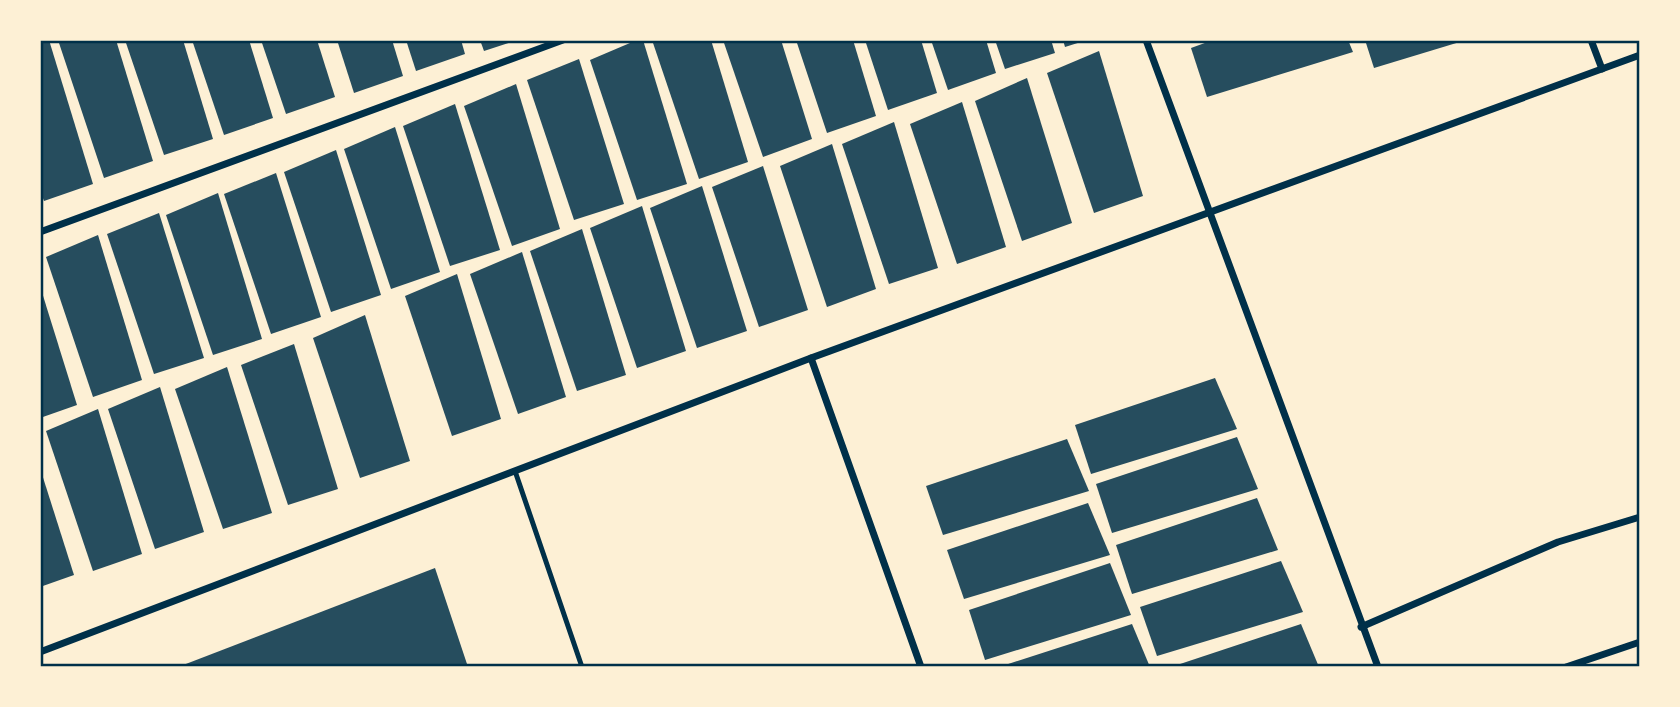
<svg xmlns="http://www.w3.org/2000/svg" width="1680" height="707" viewBox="0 0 1680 707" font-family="'Public Sans',sans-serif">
<rect width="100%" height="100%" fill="#fdf0d5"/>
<g fill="#264d5e">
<path d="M45,40H49L93,184L44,201L40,190V42Z"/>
<path d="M58,40H116L153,161L104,178Z"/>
<path d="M125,40H183L213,139L164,155Z"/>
<path d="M192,40H249L273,118L224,135Z"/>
<path d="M261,40H317L335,97L286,114Z"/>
<path d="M337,40H392L403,76L354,93Z"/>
<path d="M406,40H461L465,54L416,71Z"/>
<path d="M480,40H515V41L484,51Z"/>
<path d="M637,40H643L687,184L637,200L590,60Z"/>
<path d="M652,40H711L748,162L699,179Z"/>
<path d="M723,40H781L812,139L763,157Z"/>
<path d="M796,40H853L876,116L827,133Z"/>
<path d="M865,40H921L937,93L888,110Z"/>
<path d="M931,40H986L996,73L948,90Z"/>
<path d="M995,40H1051L1055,53L1005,69Z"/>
<path d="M1063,40H1084V41L1065,47Z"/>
<path d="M1213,40H1348L1353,52L1207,97L1191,48Z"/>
<path d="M1365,40H1463V41L1374,68Z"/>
<path d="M1099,51L1143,196L1094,213L1047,73Z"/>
<path d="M579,59L624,204L574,220L527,80Z"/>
<path d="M1027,78L1072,223L1022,241L975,101Z"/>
<path d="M516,84L560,229L512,246L464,106Z"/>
<path d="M962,102L1006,247L957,264L910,124Z"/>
<path d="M455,104L500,250L450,266L403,126Z"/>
<path d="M894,122L938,268L889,284L842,144Z"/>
<path d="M395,127L440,272L391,289L344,149Z"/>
<path d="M832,144L876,289L827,307L780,166Z"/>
<path d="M336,150L381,295L331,312L284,172Z"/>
<path d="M763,166L808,310L759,327L712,187Z"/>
<path d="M276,173L321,317L271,334L224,194Z"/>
<path d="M702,186L747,331L697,348L650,208Z"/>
<path d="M218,193L262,339L213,355L166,215Z"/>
<path d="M642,206L686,351L637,368L590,228Z"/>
<path d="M159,213L204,358L154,374L107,234Z"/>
<path d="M582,229L626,375L577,391L530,251Z"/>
<path d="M98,235L142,380L93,397L46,257Z"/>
<path d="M522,252L566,397L518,414L470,274Z"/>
<path d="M457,274L501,419L452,436L405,296Z"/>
<path d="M40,286L77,405L40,418Z"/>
<path d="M365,315L410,461L360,478L313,338Z"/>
<path d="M294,344L338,489L288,505L241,365Z"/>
<path d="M227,367L272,513L223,529L175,389Z"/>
<path d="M1215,378L1237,429L1091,474L1075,425Z"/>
<path d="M160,387L204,532L155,549L108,409Z"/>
<path d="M98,409L142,554L93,571L46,431Z"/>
<path d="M1237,437L1258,489L1112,533L1096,484Z"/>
<path d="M1067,439L1089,491L943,535L926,486Z"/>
<path d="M40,468L74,575L40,587Z"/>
<path d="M1257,498L1278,550L1132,594L1116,545Z"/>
<path d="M1088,503L1110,555L964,599L947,550Z"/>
<path d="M1281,561L1303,612L1157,656L1140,607Z"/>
<path d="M1110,563L1131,615L985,660L969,610Z"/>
<path d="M435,568L468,667H178Z"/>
<path d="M1132,624L1150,667H1003L1002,666Z"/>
<path d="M1301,624L1319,667H1174V666Z"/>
</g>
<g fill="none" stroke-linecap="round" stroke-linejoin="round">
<path stroke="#003049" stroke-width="5" d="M515,471L582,667"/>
<g stroke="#003049" stroke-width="7">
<path d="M1146,40L1378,667"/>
<path d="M1591,40L1602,69"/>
<path d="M40,232L563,40"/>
<path d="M811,358L921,667"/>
<path d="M1361,627L1558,542L1640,517"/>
<path d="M40,652L811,358L1640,55"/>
<path d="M1566,667L1640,642"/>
</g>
</g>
<rect width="1680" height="707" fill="none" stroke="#fdf0d5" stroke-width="84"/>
<rect x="42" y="42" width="1596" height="623" fill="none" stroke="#003049" stroke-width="2.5"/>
</svg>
